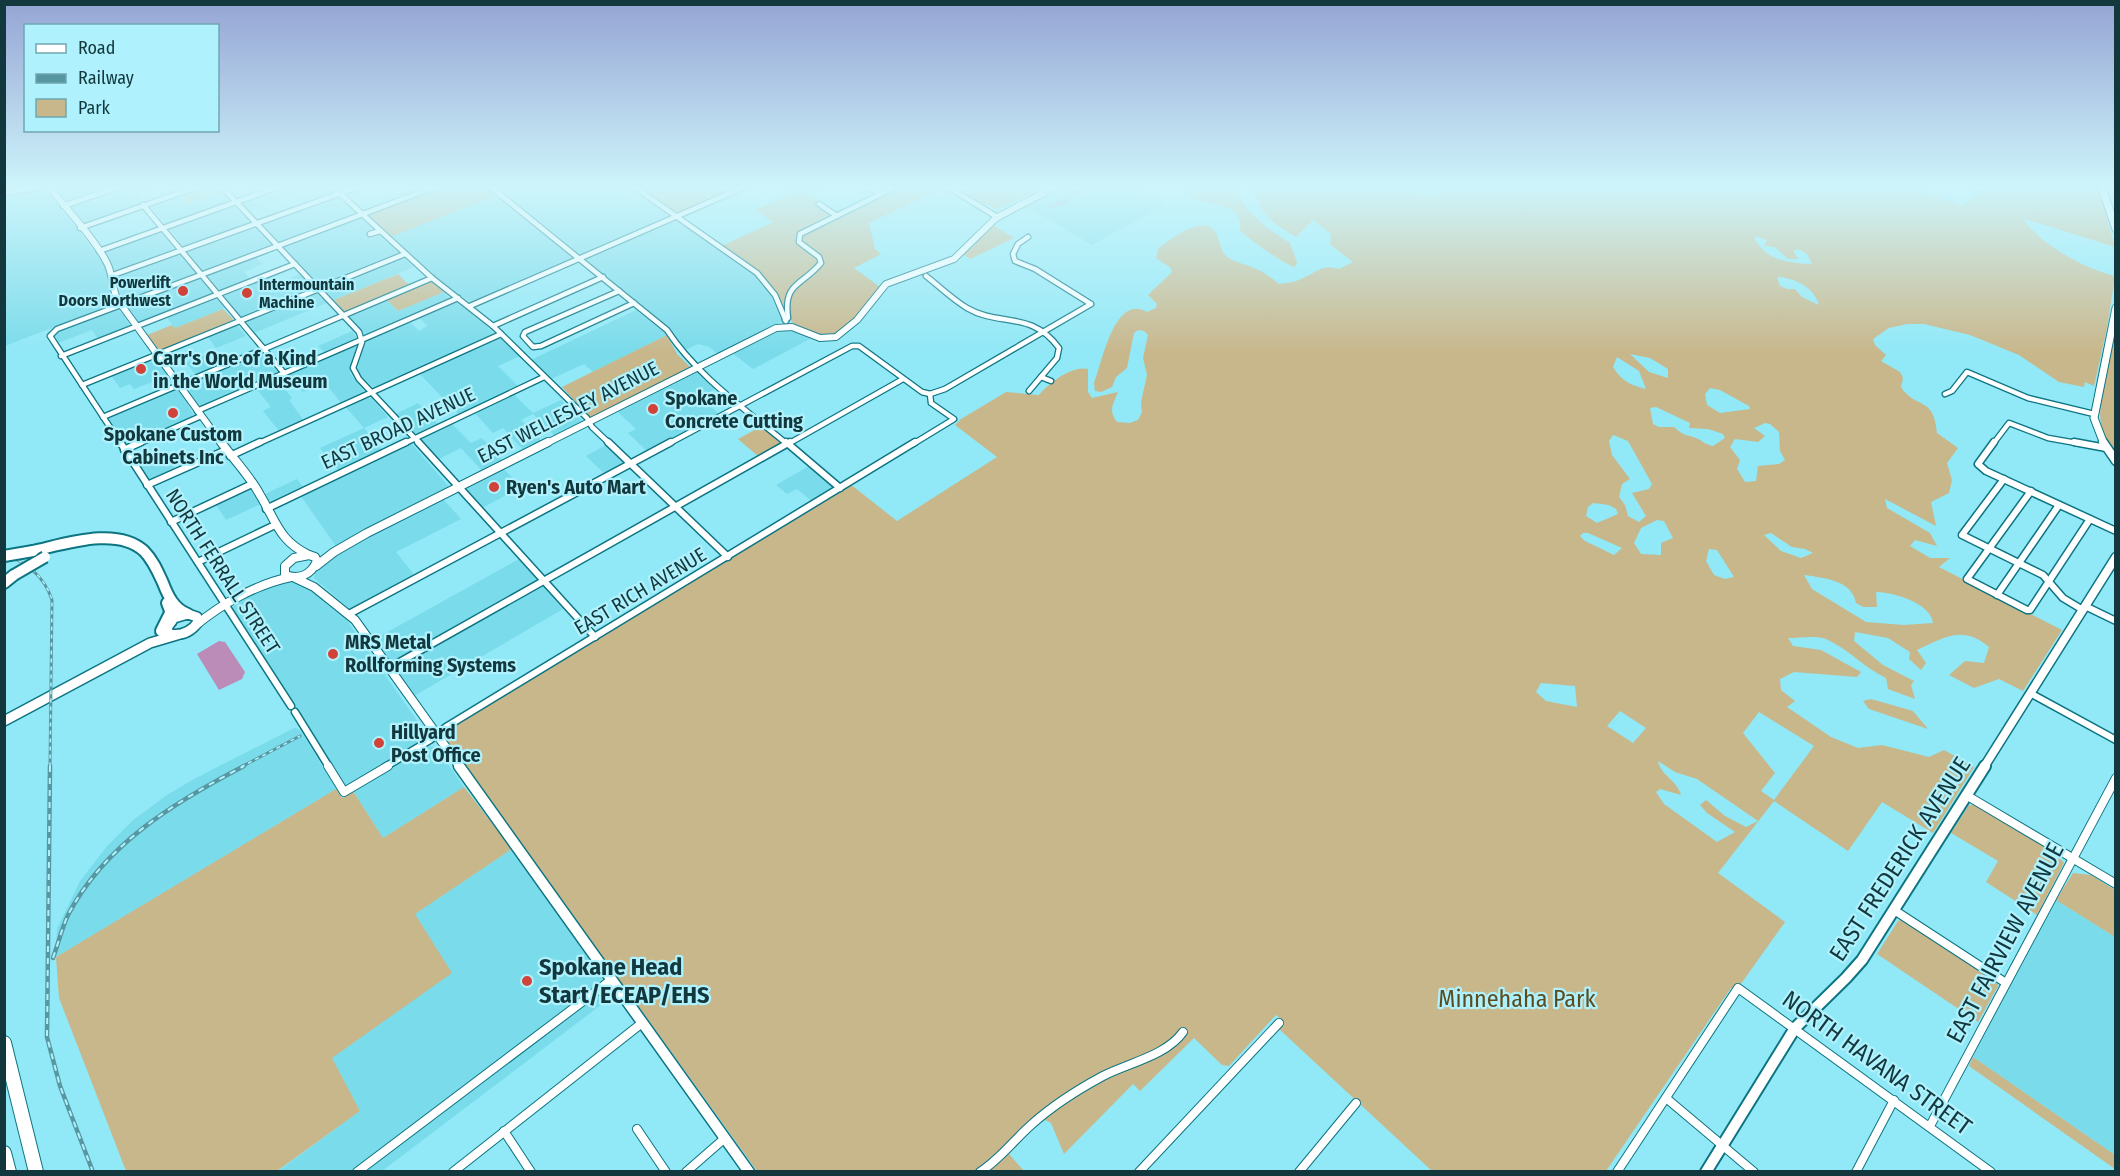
<svg xmlns="http://www.w3.org/2000/svg" width="2120" height="1176" viewBox="0 0 2120 1176" font-family="'Fira Sans Condensed',sans-serif">
<rect width="100%" height="100%" fill="#91e8f6"/>
<g fill="#7adbea">
<path d="M54,188H113L68,202L63,201Z"/>
<path d="M118,188H153L137,194L144,204L86,223L83,224L69,207Z"/>
<path d="M279,188H331L334,192L303,205L293,195L248,212L240,203Z"/>
<path d="M495,188H632L671,217L581,255Z"/>
<path d="M1054,188H1136L1166,204L1092,245L1023,204Z"/>
<path d="M39,189H44L50,195L102,261L109,272L111,292L116,303L5,346V195Z"/>
<path d="M222,192L230,200L228,202L167,225L149,205L179,194L188,204Z"/>
<path d="M499,194L573,259L476,302H470L435,278L390,237Z"/>
<path d="M336,196L358,214L281,243L261,224Z"/>
<path d="M230,205L235,206L251,223L184,247L169,228Z"/>
<path d="M360,217L401,254L321,286L283,248Z"/>
<path d="M678,220L757,275L767,286L782,321L718,354L709,347L698,344L683,351L667,328L586,260L588,257Z"/>
<path d="M253,226L272,246L206,271L202,270L187,252Z"/>
<path d="M159,231L175,251L120,271H115L103,252Z"/>
<path d="M177,254H181L196,273L195,276L122,300L116,279L119,275Z"/>
<path d="M255,257L263,264L244,272L251,280L221,291L208,276Z"/>
<path d="M404,257L414,267L334,300L324,290Z"/>
<path d="M300,274L312,287L310,291L245,317L241,316L225,297L227,293L270,276L278,283Z"/>
<path d="M197,279H201L213,293L211,295L139,323L126,307Z"/>
<path d="M444,292L450,299L370,335H365L349,316L386,299L398,311Z"/>
<path d="M316,293L327,303L254,333L247,323L249,319Z"/>
<path d="M213,299H218L225,308L175,328L166,317Z"/>
<path d="M457,301L467,305L494,334L375,389L359,374L357,368L367,339L409,321L419,331L428,326L418,317Z"/>
<path d="M116,309H120L130,326L98,339L92,330L58,343L53,334Z"/>
<path d="M636,310L667,335L593,372L584,364L551,379L531,360Z"/>
<path d="M237,325L246,336L216,348L207,336Z"/>
<path d="M777,329H795L810,339L753,369L731,352Z"/>
<path d="M352,331L358,339L326,354L318,346Z"/>
<path d="M496,338L502,339L520,356L498,366L519,387L459,415L419,373Z"/>
<path d="M355,344L357,346L350,373L365,393L342,404L325,383L303,392L287,373Z"/>
<path d="M211,352L221,364L196,375L186,363Z"/>
<path d="M258,353H263L280,373L204,406H196L185,385Z"/>
<path d="M154,357H157L170,375L134,389L130,384L120,388L110,374Z"/>
<path d="M696,370L717,388L700,397L719,414L648,452L628,433L636,429L617,411Z"/>
<path d="M276,378L292,398L289,400L304,421L280,432L263,411L271,407L255,387Z"/>
<path d="M176,387L179,388L193,414L191,418L128,445H122L107,418Z"/>
<path d="M512,393L533,413L561,400L583,422L556,437L533,414L521,420L543,443L525,452L503,428L493,433L474,412Z"/>
<path d="M365,398H371L388,417L364,428L383,451L339,471L320,448L364,428L345,406Z"/>
<path d="M418,403L438,424L415,434L396,414Z"/>
<path d="M451,423L471,443L482,438L504,462L484,473L461,448L437,460L420,439Z"/>
<path d="M411,443L450,488L443,494L336,546L300,495Z"/>
<path d="M606,445L626,464L606,475L586,456Z"/>
<path d="M165,455L175,469L147,480L138,466Z"/>
<path d="M809,466L836,488L813,502L797,489L787,494L776,485Z"/>
<path d="M503,468L521,487L482,508L464,488Z"/>
<path d="M297,479L304,488L273,503L267,502L263,495Z"/>
<path d="M250,488L261,504L226,520L215,503Z"/>
<path d="M442,498L461,519L396,552L415,576L351,610L314,578L316,569L326,558Z"/>
<path d="M519,559L563,609L414,696L373,640Z"/>
<path d="M287,580L297,581L315,592L326,604L346,619L427,735L425,740L347,786L343,784L232,607L252,594Z"/>
<path d="M296,728L301,731L336,789L56,957L57,929L80,881L108,845L133,820L167,795L194,779L292,729Z"/>
<path d="M430,746L436,747L464,787L383,838L353,791Z"/>
<path d="M512,849L614,995L382,1171L277,1172L360,1111L331,1058L451,973L414,914Z"/>
<path d="M2056,900L2115,937V1155L1973,1057Z"/>
</g>
<g fill="#c8b78b" fill-rule="evenodd">
<path d="M198,188H218L222,192L188,204L179,194Z"/>
<path d="M436,188H488L499,194L390,237L369,217L371,213Z"/>
<path d="M637,188H741L678,214Z"/>
<path d="M787,188H825L808,194L840,213L806,228L796,237L798,245L813,254L819,261C810,278 787,280 784,303C784,308 786,313 786,317C771,278 755,269 722,246L773,222L755,210L793,193Z"/>
<path d="M897,188L941,189L869,223L875,249L881,254L854,268L880,287L845,330L831,337C815,334 789,331 788,310C787,304 790,296 792,290L822,265L823,261L800,239L804,232Z"/>
<path d="M981,188H1042L997,209L966,196Z"/>
<path d="M1192,188H1238V196L1248,210L1267,228L1290,243L1297,262L1295,267C1285,265 1247,238 1240,230C1244,200 1205,206 1189,197L1188,192Z"/>
<path d="M1254,188H1417L1425,197L1438,196L1426,188H1916L1963,206L1984,188H2098L2115,247L2022,218C2041,245 2085,269 2115,276L2107,328L2094,386L2085,382L2084,387L2059,382L2019,355L1970,335L1924,324H1907L1889,328L1873,339L1875,345L1886,355L1881,361L1900,372L1903,378L1901,387C1916,410 1934,395 1937,433L1958,448L1947,463L1952,480L1949,493L1931,502L1936,526L1885,499L1887,508L1930,533L1937,546L1915,540L1910,546L1930,558H1950L1939,567L2062,630L2023,691L1999,679L1974,688L1949,675L1965,661L1984,663L1989,647C1963,625 1945,637 1917,650L1926,663L1921,670L1909,659L1910,652L1888,638L1855,632L1854,641L1883,665L1914,681L1911,685L1915,699L1888,689L1886,678C1864,668 1849,649 1826,639C1816,635 1799,638 1788,638L1793,646L1821,650L1861,672L1857,677L1794,672L1780,679L1781,690L1795,701L1787,707L1831,737L1858,748L1882,745L1929,757L1944,750L1974,767L1933,833L1882,802L1848,851L1774,801L1718,873L1785,922L1738,988H1731L1606,1171H1432L1279,1029L1284,1022L1276,1015L1229,1066L1222,1065L1194,1038L1140,1091L1133,1084L1064,1154L1051,1123L1043,1119L1009,1154L1024,1171H757L445,738L444,732L850,484L897,521L997,457L955,425L961,419L1006,392L1039,395C1049,383 1072,365 1088,369V392L1092,398L1118,392C1113,404 1108,411 1117,422L1130,423L1138,420L1142,412L1141,402L1147,375L1143,358L1148,335L1144,331L1138,330L1134,333L1127,368L1116,377L1112,387L1101,392L1095,391L1094,383C1102,364 1114,293 1147,312L1156,308L1157,304L1148,295L1172,272L1171,268L1156,258L1158,249C1170,240 1206,210 1217,235C1221,245 1220,253 1230,259C1238,263 1248,265 1256,269C1265,272 1272,279 1279,284C1287,283 1296,282 1303,278C1317,272 1321,264 1339,269L1353,262L1330,244L1331,234L1313,220L1296,237C1273,223 1260,216 1254,188ZM1754,236L1767,240L1764,246L1775,247L1788,259H1798L1793,251L1798,249L1807,254L1812,264C1789,264 1762,259 1754,236ZM1777,277C1795,278 1814,287 1819,305L1802,297L1795,289H1787L1780,286ZM1630,354L1650,358L1668,369V378L1649,372ZM1617,357L1639,371L1646,389C1630,385 1622,381 1613,367ZM1710,388L1720,390L1749,406L1750,409L1720,413L1707,405L1705,394ZM1656,407L1690,423L1689,428L1708,429L1723,434L1725,438L1713,446C1704,444 1703,441 1696,438C1685,434 1684,436 1674,427H1659L1653,424L1650,408ZM1765,423L1770,424L1779,432L1780,451L1785,460L1779,464L1758,466L1756,481L1745,482L1737,469L1740,460L1730,447L1735,439L1758,442L1765,436L1754,428ZM1613,435L1628,441L1652,484L1649,489L1632,493L1646,516L1639,522L1628,516L1625,505L1619,497L1622,484L1630,479L1612,455L1609,441ZM1593,503L1609,505L1616,509L1618,514L1597,523L1586,516L1588,507ZM1657,520L1664,521L1673,538L1661,543V555L1641,554L1634,543L1641,528ZM1583,533H1588L1622,548L1614,555L1585,541L1580,536ZM1771,533L1792,547L1805,549L1813,553L1801,558L1781,551L1764,535ZM1709,549L1717,550L1734,577L1725,579L1714,575L1706,561ZM1804,575C1824,578 1852,580 1856,603L1863,607H1877L1876,592C1893,592 1931,603 1933,623L1904,625L1866,622L1812,589ZM1541,683L1575,686L1577,707L1546,701L1536,692ZM1620,711L1646,728L1633,743L1607,726ZM1759,712L1814,746L1774,800L1761,791L1775,773L1743,733ZM1658,761L1675,772L1697,779L1758,821L1746,827L1725,816L1706,800L1700,805L1707,813L1735,832L1717,842L1664,804L1656,792L1660,789L1681,795C1677,780 1661,776 1658,761Z"/>
<path d="M991,224L1014,238L970,259L963,254L972,248Z"/>
<path d="M398,274L410,286L350,311H344L334,300Z"/>
<path d="M429,281H432L444,292L398,311L386,299Z"/>
<path d="M223,309L233,319L231,322L163,350H159L147,335L172,325L175,328Z"/>
<path d="M2115,333L2116,453H2115C2109,444 2102,434 2101,423C2097,402 2111,356 2115,333Z"/>
<path d="M667,335L677,354L690,367L594,417H589L562,387Z"/>
<path d="M762,426L781,444L759,457L738,439Z"/>
<path d="M1871,699L1913,711L1928,729L1869,709L1863,701Z"/>
<path d="M464,787L512,849L415,914L452,973L332,1058L360,1111L277,1171H126L59,998L56,957L336,789L342,798L353,791L383,838Z"/>
<path d="M1969,805H1976L2050,848L2064,863L2037,915L1986,882L1998,861L1951,833Z"/>
<path d="M2073,873L2091,875L2115,890V937L2056,900Z"/>
<path d="M1901,920L1911,924L1996,982L1998,986L1978,1022L1877,954L1898,921Z"/>
<path d="M1973,1057L2115,1155V1169L1969,1066Z"/>
</g>
<path fill="#ba8cb7" d="M219,641L225,642L245,672L242,679L219,690L197,654Z"/>
<g fill="none" stroke-linecap="round" stroke-linejoin="round">
<g stroke="#ba8cb7" stroke-width="1.5">
<path d="M1056,204L1059,201L1065,202"/>
<path d="M1050,207L1064,203L1077,192L1094,188"/>
</g>
<g stroke="#0d7481" stroke-width="7">
<g id="minor-far2">
<path d="M223,188L359,332L362,342L353,368L359,379L420,444"/>
<path d="M334,188L432,278L493,326L587,418L592,427L610,444"/>
<path d="M492,188L667,330C697,376 745,409 787,444"/>
<path d="M636,188L757,273L775,295L786,321"/>
<path d="M871,188L881,194"/>
<path d="M950,188L997,217"/>
<path d="M1977,190L1980,188"/>
<path d="M4,193L36,188"/>
<path d="M819,204L837,216"/>
<path d="M143,205L284,373"/>
<path d="M63,206L116,188"/>
<path d="M80,228L194,188"/>
<path d="M370,234L380,231"/>
<path d="M99,251L275,188"/>
<path d="M113,275L355,188"/>
<path d="M926,276C939,286 952,299 967,308C999,327 1031,310 1059,348L1057,358L1029,391"/>
<path d="M619,291L525,332L523,336L533,347L541,346L634,303"/>
<path d="M470,306L742,188"/>
<path d="M785,320L788,318C783,282 802,286 821,263L819,257L799,242L800,234L893,188"/>
<path d="M493,326L603,277"/>
<path d="M61,356L295,264"/>
<path d="M1041,377L1051,381"/>
<path d="M82,385L405,254"/>
<path d="M1945,394L1952,391L1967,372L2028,398L2094,414"/>
<path d="M197,411L458,298"/>
<path d="M103,417L432,278"/>
<path d="M121,444L50,336L57,329L432,188"/>
<path d="M138,444L201,416"/>
<path d="M257,444L501,334"/>
<path d="M403,444L544,377"/>
<path d="M668,444L852,346H859L922,392L930,394L945,389L1091,304L1035,269L1015,261L1013,254L1018,244L1028,237"/>
<path d="M788,444L903,379"/>
<path d="M913,444L954,419L931,403L930,394"/>
<path d="M1993,444L2009,423L2048,438L2082,444"/>
</g>
</g>
<g stroke="#0d7481" stroke-width="9">
<g id="minor-far1">
<path d="M120,442L291,706"/>
<path d="M418,442L595,637"/>
<path d="M608,442L728,557"/>
<path d="M786,442L840,488"/>
<path d="M1994,442L1978,464L1986,471L2116,531"/>
<path d="M2074,442L2106,448"/>
<path d="M124,450L141,442"/>
<path d="M230,456L260,442"/>
<path d="M2004,479L1962,535L2043,575L2063,598L2083,610"/>
<path d="M147,485L226,450"/>
<path d="M2031,491L1967,579L2027,610H2030L2090,519"/>
<path d="M266,509L406,442"/>
<path d="M171,522L252,484"/>
<path d="M198,562L275,525"/>
<path d="M1997,595L2059,505"/>
<path d="M2085,606L2116,621"/>
<path d="M349,614L671,442"/>
<path d="M389,668L790,442"/>
<path d="M2030,693L2116,740"/>
<path d="M295,712L329,767"/>
<path d="M385,767L430,740L446,727L915,442"/>
</g>
</g>
<g stroke="#0d7481" stroke-width="10">
<g id="minor">
<path d="M328,766L344,792L388,766"/>
<path d="M1966,795L2116,884"/>
<path d="M1894,910L2006,983"/>
<path d="M1666,1098L1754,1172"/>
<path d="M1930,1126L2116,778"/>
<path d="M637,1129L666,1172"/>
<path d="M504,1131L531,1172"/>
<path d="M357,1172L611,980"/>
<path d="M453,1172L642,1023"/>
<path d="M686,1172L725,1138"/>
<path d="M980,1172C1000,1159 1013,1141 1031,1125C1052,1106 1077,1090 1103,1076C1128,1063 1166,1056 1183,1032"/>
<path d="M1139,1172L1279,1023"/>
<path d="M1299,1172L1356,1103"/>
<path d="M1617,1172L1738,988L1991,1172"/>
<path d="M1856,1172L1894,1100"/>
</g>
</g>
<g stroke="#0d7481" stroke-width="8">
<g id="tertiary-far2">
<path d="M50,188C67,210 95,239 107,263C113,275 112,287 117,299L222,444"/>
<path d="M545,444L776,328L792,327L820,338L836,337L857,320L886,284L954,259L996,218L1053,188"/>
</g>
</g>
<g stroke="#0d7481" stroke-width="10">
<g id="tertiary-far1">
<path d="M221,442C234,460 250,476 260,495C276,521 279,541 309,555"/>
<path d="M309,555L315,557L317,561C311,575 299,580 285,575V566L294,558Z"/>
<path d="M316,566L334,552L367,533L548,442"/>
<path d="M295,578L314,587L355,620L460,767"/>
<path d="M195,626C221,604 257,584 291,577"/>
</g>
</g>
<g stroke="#0d7481" stroke-width="13">
<path id="tertiary" d="M459,766L749,1172"/>
</g>
<g stroke="#0d7481" stroke-width="9">
<g id="secondary-far2">
<path d="M2102,188L2116,229"/>
<path d="M2104,444L2094,418L2116,308"/>
</g>
</g>
<g stroke="#0d7481" stroke-width="11">
<g id="secondary-far1">
<path d="M2103,442L2116,461"/>
<path d="M1984,767L2116,557"/>
</g>
</g>
<g stroke="#0d7481" stroke-width="14">
<path id="secondary" d="M1706,1172L1795,1028L1846,978L1862,960L1985,766"/>
</g>
<g stroke="#0d7481" stroke-width="12">
<g id="primary">
<path d="M188,614L197,617L198,622C191,632 181,636 169,634L167,628L174,618Z"/>
<path d="M4,721L150,643L177,635"/>
</g>
</g>
<g stroke="#0d7481" stroke-width="14">
<g id="motorway-far1">
<path d="M33,551C65,544 117,526 144,551C153,560 158,572 163,583C168,596 174,609 188,614"/>
<path d="M4,583L14,575"/>
<path d="M167,603L172,616L171,621"/>
<path d="M161,631L169,615"/>
</g>
</g>
<g stroke="#0d7481" stroke-width="16">
<g id="motorway">
<path d="M4,1043L36,1172"/>
<path d="M4,1153L9,1172"/>
</g>
</g>
<use href="#minor-far2" stroke="#fff" stroke-width="4.5"/>
<use href="#minor-far1" stroke="#fff" stroke-width="6"/>
<use href="#minor" stroke="#fff" stroke-width="8"/>
<use href="#tertiary-far2" stroke="#fff" stroke-width="6"/>
<use href="#tertiary-far1" stroke="#fff" stroke-width="8"/>
<use href="#tertiary" stroke="#fff" stroke-width="10"/>
<use href="#secondary-far2" stroke="#fff" stroke-width="7"/>
<use href="#secondary-far1" stroke="#fff" stroke-width="8"/>
<use href="#secondary" stroke="#fff" stroke-width="10"/>
<use href="#primary" stroke="#fff" stroke-width="9"/>
<use href="#motorway-far1" stroke="#fff" stroke-width="10"/>
<use href="#motorway" stroke="#fff" stroke-width="14"/>
<g stroke="#5797a1" stroke-width="3">
<g id="rail-far1">
<path d="M4,553C27,564 44,575 52,600L50,767"/>
<path d="M241,767L300,736"/>
</g>
</g>
<g stroke="#5797a1" stroke-width="4.5">
<g id="rail">
<path d="M50,766L47,1037L60,1086L93,1172"/>
<path d="M53,958C58,944 62,928 68,915C105,844 175,802 244,766"/>
</g>
</g>
<use href="#rail-far1" stroke="#aff2fd" stroke-width="1.5" stroke-dasharray="4" stroke-linecap="butt"/>
<use href="#rail" stroke="#aff2fd" stroke-width="2" stroke-dasharray="6" stroke-linecap="butt"/>
<g stroke="#0d7481" stroke-width="14" stroke-linecap="butt">
<g id="motorway-bridge">
<path d="M4,556L33,551"/>
<path d="M14,575L45,557"/>
</g>
</g>
<use href="#motorway-bridge" stroke="#fff" stroke-width="10"/>
</g>
<linearGradient id="sky" x2="0" y2="1"><stop stop-color="#95a4d4"/><stop offset="0.53" stop-color="#cef5fb"/><stop offset="1" stop-color="#cef5fb" stop-opacity="0"/></linearGradient>
<rect width="2120" height="353" fill="url(#sky)"/>
<g fill="#d14338" stroke="#aff2fd" stroke-width="2">
<circle cx="183" cy="291" r="6"/>
<circle cx="247" cy="293" r="6"/>
<circle cx="141" cy="369" r="6"/>
<circle cx="653" cy="409" r="6"/>
<circle cx="173" cy="413" r="6"/>
<circle cx="494" cy="487" r="6"/>
<circle cx="333" cy="654" r="6"/>
<circle cx="379" cy="743" r="6"/>
<circle cx="527" cy="981" r="6"/>
</g>
<g text-anchor="middle" stroke-width="4.5" stroke-linejoin="round" paint-order="stroke">
<g font-size="16" font-weight="bold" fill="#12373d" stroke="#aff2fd" text-anchor="end">
<text x="171" y="288">Powerlift<tspan x="171" dy="18">Doors Northwest</tspan></text>
<text x="259" y="290" text-anchor="start">Intermountain<tspan x="259" dy="18">Machine</tspan></text>
</g>
<g font-size="20" font-weight="bold" fill="#12373d" stroke="#aff2fd" text-anchor="start">
<text x="153" y="365">Carr's One of a Kind<tspan x="153" dy="23">in the World Museum</tspan></text>
<text x="665" y="405">Spokane<tspan x="665" dy="23">Concrete Cutting</tspan></text>
<text x="173" y="441" text-anchor="middle">Spokane Custom<tspan x="173" dy="23">Cabinets Inc</tspan></text>
<text x="506" y="494">Ryen's Auto Mart</text>
<text x="345" y="649">MRS Metal<tspan x="345" dy="23">Rollforming Systems</tspan></text>
<text x="391" y="739">Hillyard<tspan x="391" dy="23">Post Office</tspan></text>
</g>
<g font-size="20" fill="#12373d" stroke="#aff2fd">
<text transform="translate(568 412) rotate(-27)" y="7">EAST WELLESLEY AVENUE</text>
<text transform="translate(398 428) rotate(-25)" y="7">EAST BROAD AVENUE</text>
<text transform="translate(223 571) rotate(57)" y="7">NORTH FERRALL STREET</text>
<text transform="translate(640 591) rotate(-31)" y="7">EAST RICH AVENUE</text>
</g>
<g font-size="24" fill="#12373d" stroke="#aff2fd">
<text transform="translate(1900 859) rotate(-57)" y="8">EAST FREDERICK AVENUE</text>
<text transform="translate(2005 943) rotate(-62)" y="8">EAST FAIRVIEW AVENUE</text>
<text transform="translate(1877 1063) rotate(36)" y="8">NORTH HAVANA STREET</text>
</g>
<g font-size="24" font-weight="bold" fill="#12373d" stroke="#aff2fd" text-anchor="start">
<text x="539" y="975">Spokane Head<tspan x="539" dy="28">Start/ECEAP/EHS</tspan></text>
</g>
<g font-size="24" fill="#5d4c1f" stroke="#aff2fd">
<text x="1517" y="1007">Minnehaha Park</text>
</g>
</g>
<rect width="2120" height="1176" fill="none" stroke="#12373d" stroke-width="12"/>
<rect x="24" y="24" width="195" height="108" fill="#aff2fd" stroke="#70a7b0" stroke-width="1.5"/>
<rect x="36" y="44" width="30" height="9" fill="#ffffff" stroke="#70a7b0" stroke-width="1.5"/>
<text x="78" y="54" font-size="18" fill="#12373d">Road</text>
<rect x="36" y="74" width="30" height="9" fill="#5797a1" stroke="#70a7b0" stroke-width="1.5"/>
<text x="78" y="84" font-size="18" fill="#12373d">Railway</text>
<rect x="36" y="99" width="30" height="18" fill="#c8b78b" stroke="#70a7b0" stroke-width="1.5"/>
<text x="78" y="114" font-size="18" fill="#12373d">Park</text>
</svg>
